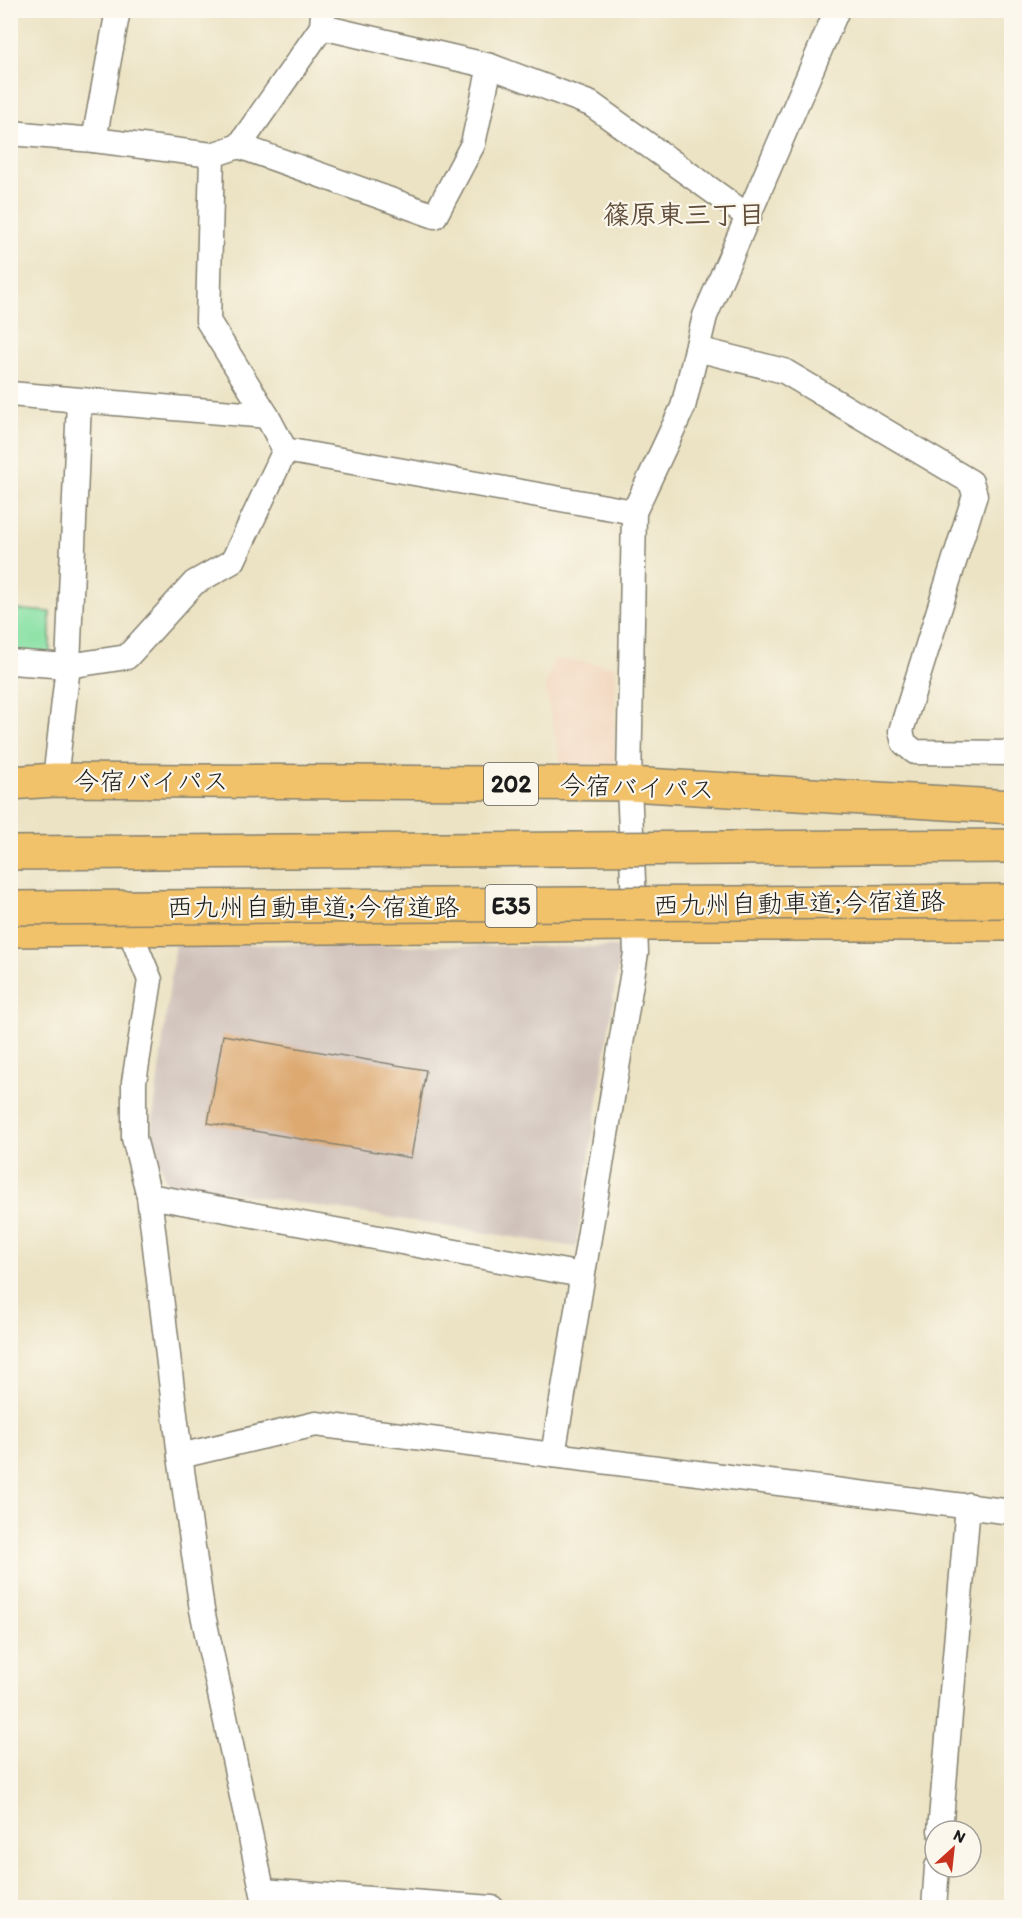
<svg xmlns="http://www.w3.org/2000/svg" width="1022" height="1918" viewBox="0 0 1022 1918" font-family="Itim,'Klee One',sans-serif">
<rect width="100%" height="100%" fill="#fbf7ec"/>
<filter id="ink" filterUnits="userSpaceOnUse"><feTurbulence type="fractalNoise" baseFrequency=".0167" numOctaves="2"/><feDisplacementMap in="SourceGraphic" scale="12" xChannelSelector="R" yChannelSelector="G"/><feConvolveMatrix kernelMatrix="1 2 1 2 8 2 1 2 1" color-interpolation-filters="sRGB"/></filter>
<filter id="wash" filterUnits="userSpaceOnUse"><feTurbulence type="fractalNoise" baseFrequency=".008" numOctaves="4" result="noise"/><feDisplacementMap in="SourceGraphic" scale="24" xChannelSelector="R" yChannelSelector="G"/><feGaussianBlur stdDeviation="1.35" result="paint"/><feColorMatrix in="noise" values="0 0 0 0 0 0 0 0 0 0 0 0 0 0 0 0 0 1.4 0 .05"/><feComposite in="paint" operator="in"/></filter>
<g filter="url(#wash)">
<rect width="100%" height="100%" fill="#ece3c4"/>
<path fill="#f2d5bd" d="M554,659L616,666L614,767L562,770L545,686Z"/>
<path fill="#cfc1ba" d="M175,944L621,947L576,1247L166,1182L151,1136Z"/>
<path fill="#89e1a5" stroke="#527e60" stroke-width="1.5" d="M10,609L50,612V658L11,655Z"/>
<g id="blocks">
<path fill="#dda971" d="M223,1035L426,1070L411,1158L208,1123Z"/>
</g>
</g>
<g filter="url(#ink)">
<use href="#blocks" fill-opacity="0" stroke="#848070" stroke-width="1.5"/>
<g fill="none" stroke-linecap="round" stroke-linejoin="round">
<g stroke="#848070" stroke-width="27">
<g id="street">
<path d="M837,10L705,316L683,407L634,512L629,784L636,953L553,1455L1012,1512"/>
<path d="M322,27L490,66L591,104L749,217"/>
<path d="M10,133L94,140L212,155L239,146L322,27L323,13"/>
<path d="M94,140L118,10"/>
<path d="M239,146L435,216L473,144L490,66"/>
<path d="M212,155L208,321L267,416L285,450"/>
<path d="M697,349L784,371L971,482L975,495L901,731L904,743L915,752L1012,753"/>
<path d="M10,394L267,416"/>
<path d="M285,450L634,512"/>
<path d="M10,662L68,666L127,657L194,583L233,561L285,450"/>
<path d="M55,780L68,666L79,401"/>
<path d="M129,929L150,980L134,1082V1138L149,1196L180,1456L202,1610L266,1908"/>
<path d="M149,1196L582,1275"/>
<path d="M180,1456L316,1424L553,1455"/>
<path d="M940,1831L968,1505"/>
<path d="M263,1891L492,1908"/>
<path d="M934,1908L937,1867"/>
</g>
</g>
<g stroke="#848070" stroke-width="36">
<g id="highway">
<path d="M10,783L55,780L629,784L1012,807"/>
<path d="M10,930L636,924H1012"/>
</g>
</g>
<use href="#street" stroke="#fff" stroke-width="24"/>
<use href="#highway" stroke="#f2c26a" stroke-width="33"/>
<g stroke="#848070" stroke-width="36" stroke-linecap="butt">
<g id="highway-bridge">
<path d="M10,853L1012,846"/>
<path d="M10,908L1012,901"/>
</g>
</g>
<use href="#highway-bridge" stroke="#f2c26a" stroke-width="33"/>
</g>
</g>
<g text-anchor="middle" stroke-width="4.5" stroke-linejoin="round" paint-order="stroke">
<g fill="#fbf7ec" stroke="#5f5e5a" stroke-width="1.5">
<rect x="484" y="763" width="54" height="42" rx="4.5"/>
<rect x="485.5" y="885" width="51" height="42" rx="4.5"/>
</g>
<g font-size="24" font-weight="bold" fill="#1c1c1c">
<text x="511" y="792">202</text>
<text x="511" y="914">E35</text>
</g>
<g font-size="26" fill="#1c1c1c" stroke="#fbf7ec">
<text x="151" y="790">今宿バイパス</text>
<text transform="translate(637 787) rotate(2)" y="9">今宿バイパス</text>
<text transform="translate(799 903) rotate(-1)" y="9">西九州自動車道;今宿道路</text>
<text x="313" y="916">西九州自動車道;今宿道路</text>
</g>
<g font-size="27" font-weight="bold" fill="#604d3a" stroke="#fbf7ec">
<text x="684" y="224">篠原東三丁目</text>
</g>
</g>
<rect width="1022" height="1918" fill="none" stroke="#fbf7ec" stroke-width="36"/>
<g transform="translate(953 1849) rotate(27)"><circle r="28" fill="#fbf7ec" stroke="#a29f99" stroke-width="1.5"/>
<path d="M0-4.5L10 22L0 15L-10 22Z" fill="#c8321e"/>
<text y="-9" font-size="16" font-weight="bold" text-anchor="middle" fill="#1c1c1c">N</text>
</g>
</svg>
